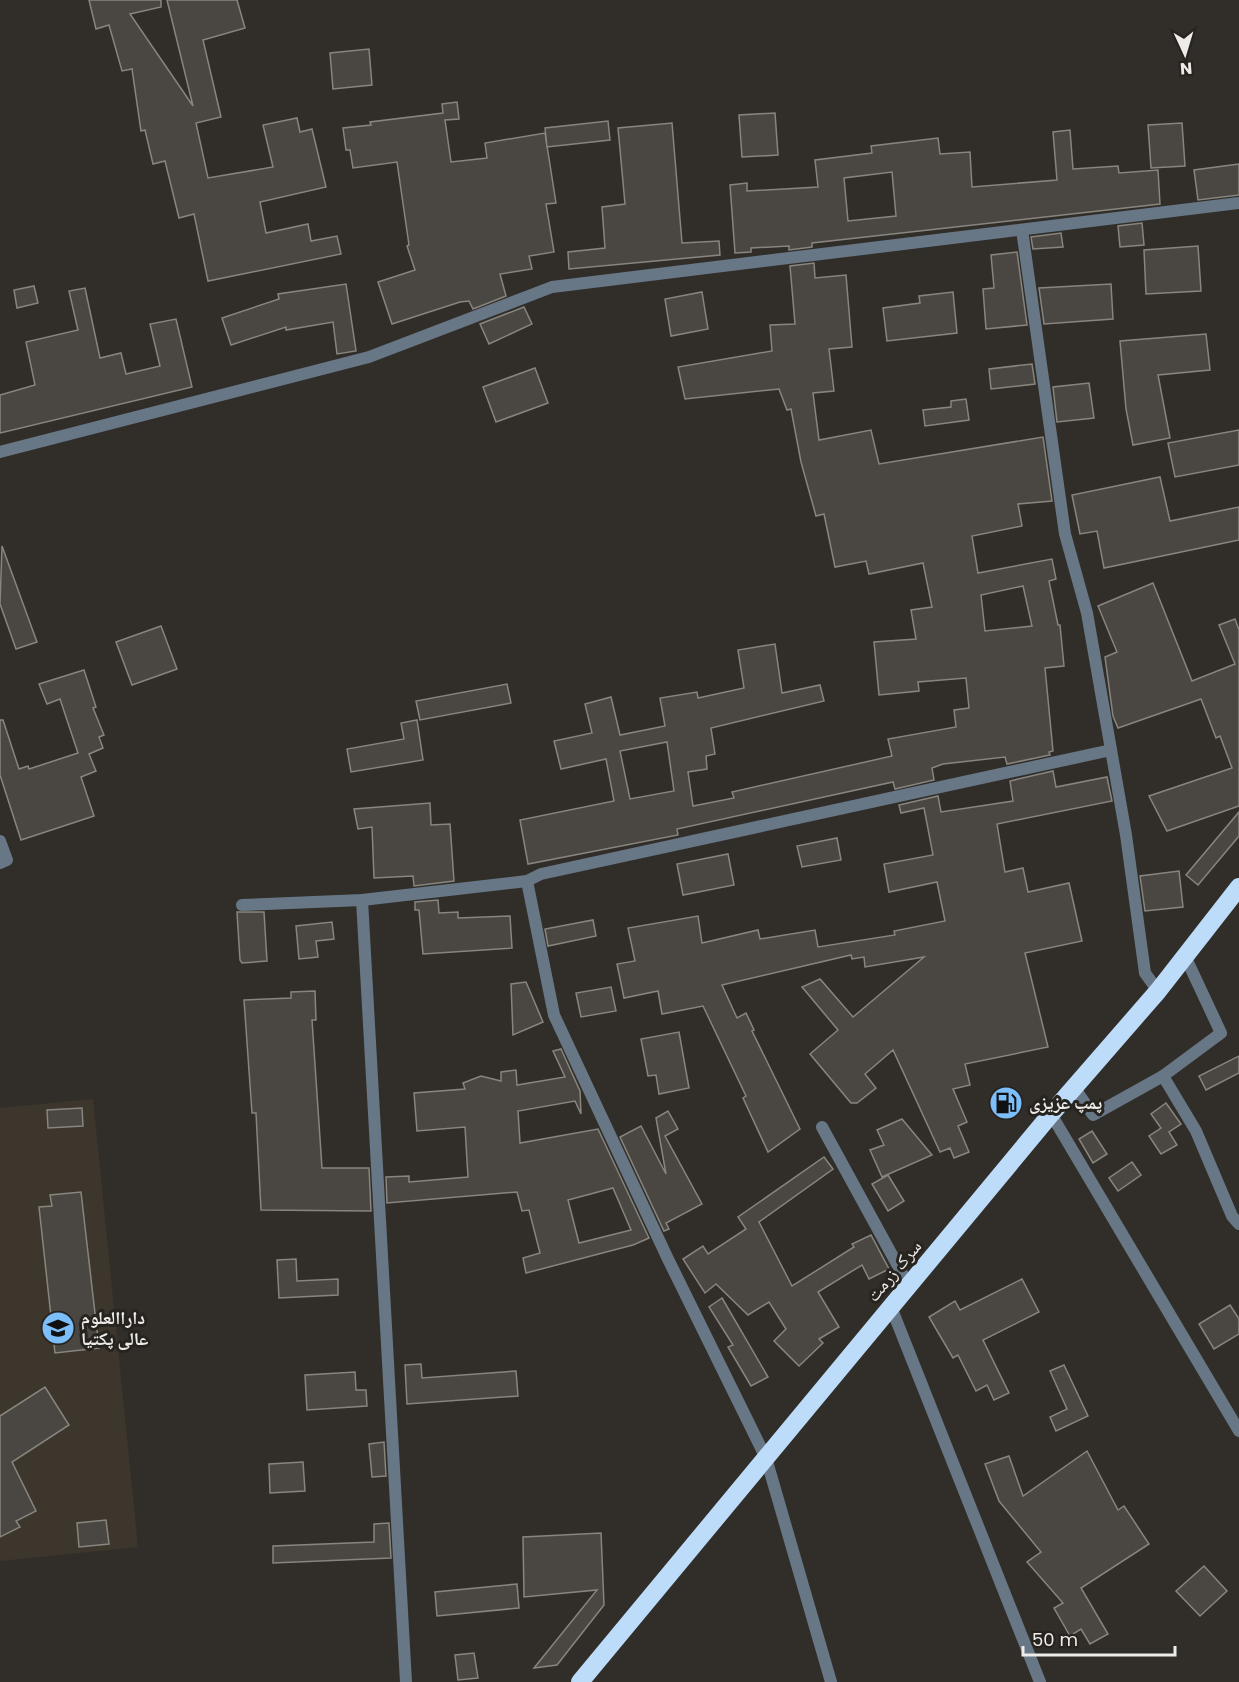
<svg xmlns="http://www.w3.org/2000/svg" width="1239" height="1682" viewBox="0 0 1239 1682" font-family="Poppins,'Noto Naskh Arabic',sans-serif">
<rect width="100%" height="100%" fill="#312e2a"/>
<path fill="#3d362c" d="M93,1099L138,1547L0,1561V1108Z"/>
<g fill="#4a4742" stroke="#88857f" stroke-width="1.5" fill-rule="evenodd">
<path d="M89,0H161V7L130,14L193,106L167,0H237L245,28L203,40L221,117L196,123L208,178L273,167L263,125L297,118L300,132L312,129L326,187L260,202L266,233L308,224L311,241L337,236L341,254L208,281L194,214L179,218L165,161L153,164L145,130L141,131L132,69L122,71L109,25L96,29Z"/>
<path d="M369,49L372,85L333,89L330,53Z"/>
<path d="M457,102L459,119L445,120L451,162L487,158L485,143L545,133L556,203L546,204L554,252L529,256L532,269L500,274L506,296L473,309L469,301L460,302L392,324L378,282L415,270L407,246L409,245L397,162L353,168L350,150H346L343,128L371,125L370,122L443,113L442,104Z"/>
<path d="M775,113L778,155L742,157L739,115Z"/>
<path d="M608,121L610,140L547,147L545,128Z"/>
<path d="M672,123L682,243L719,241L720,255L569,269L568,252L605,248L602,207L625,204L618,128Z"/>
<path d="M1182,123L1185,166L1151,168L1148,125Z"/>
<path d="M1070,130L1073,169L1118,166L1119,173L1158,170L1160,204L812,243V247L789,250V246L751,248V252L735,253L730,185L747,183V191L818,187L815,160L872,153L871,146L938,138L940,154L970,152L972,187L1057,180L1053,132ZM892,172L896,216L848,221L844,178Z"/>
<path d="M1239,164V195L1198,200L1194,170Z"/>
<path d="M1142,223L1144,245L1120,247L1118,226Z"/>
<path d="M1061,233L1063,247L1033,249L1031,237Z"/>
<path d="M1198,246L1201,291L1146,294L1144,250Z"/>
<path d="M1017,252L1027,325L986,329L983,289L994,288L991,255Z"/>
<path d="M814,263L815,278L846,275L852,347L829,349L834,391L813,393L819,440L871,430L879,464L1043,437L1052,501L1018,504L1022,526L972,536L978,573L1052,559L1056,579L1049,581L1058,625H1060L1064,666L1045,668L1053,751L1049,752L1050,755L1007,764L1005,757L943,764L932,768L934,780L895,789L893,782L677,829L678,835L528,864L520,820L614,801L606,759L561,769L554,741L592,733L585,704L611,697L620,735L665,726L660,698L697,692L698,698L744,688L738,650L775,644L782,693L820,685L824,701L711,728L715,754L706,756L707,769L688,772L693,806L734,798L732,792L892,756L888,739L956,727L954,710L969,708L966,678L918,682L919,691L879,695L874,642L916,639L911,610L932,607L923,563L869,574L866,561L835,567L824,514L816,516L801,462L791,409L787,410L779,389L685,399L678,367L772,351L770,325L795,324L790,266ZM1023,586L1032,626L985,631L981,595ZM667,742L674,791L630,799L620,751Z"/>
<path d="M346,284L356,351L337,354L333,322L286,330V327L231,345L222,318L279,299L278,294Z"/>
<path d="M1111,284L1113,319L1044,324L1039,288Z"/>
<path d="M34,286L38,303L17,308L14,290Z"/>
<path d="M85,288L100,358L121,353L126,374L160,366L150,324L176,319L192,387L0,433V395L35,385L26,342L78,330L69,291Z"/>
<path d="M702,292L708,329L671,336L665,299Z"/>
<path d="M953,292L957,333L887,341L883,308L920,303L919,296Z"/>
<path d="M524,307L532,324L489,344L480,324Z"/>
<path d="M1206,334L1210,370L1158,375L1170,438L1133,445L1126,409L1120,341Z"/>
<path d="M1032,364L1035,384L991,389L989,369Z"/>
<path d="M535,368L548,403L496,422L483,387Z"/>
<path d="M1089,383L1094,418L1057,422L1053,387Z"/>
<path d="M966,399L969,420L925,426L923,410L951,407V401Z"/>
<path d="M1239,430V465L1175,477L1168,443Z"/>
<path d="M1160,477L1170,521L1239,507V540L1104,568L1097,531L1080,534L1072,495Z"/>
<path d="M2,546L37,642L16,649L0,604Z"/>
<path d="M1153,583L1192,681L1235,664L1219,625L1235,619L1239,630V806L1167,831L1149,796L1232,768L1220,736L1216,738L1201,699L1118,728L1113,716L1105,657L1117,652L1098,606Z"/>
<path d="M161,626L177,669L132,685L116,642Z"/>
<path d="M84,670L96,707L93,708L104,735L99,737L103,748L89,754L96,771L81,777L94,816L21,840L0,775V720H3L19,769L28,766L29,769L78,753L60,699L47,704L39,684Z"/>
<path d="M507,684L511,703L420,720L416,701Z"/>
<path d="M417,720L423,760L351,772L347,749L404,739L401,723Z"/>
<path d="M1053,771L1056,787L1107,777L1112,801L997,824L1005,872L1023,868L1028,892L1069,883L1082,941L1025,953L1048,1047L965,1064L970,1085L953,1089L967,1122L958,1126L969,1152L954,1158L950,1148L940,1152L893,1050L865,1074L876,1088L857,1103H851L810,1054L838,1030L802,987L820,979L853,1017L924,957L865,967L864,957L852,959L851,955L722,985L737,1018L746,1013L754,1030L752,1031L800,1129L768,1152L743,1098L746,1096L703,1006L662,1014L658,991L624,998L617,964L635,961L628,928L698,916L702,943L758,930L760,939L815,930L818,947L895,935L894,931L945,921L937,882L889,892L884,864L933,855L924,808L901,813L899,805L938,796L941,812L1013,801L1010,781Z"/>
<path d="M430,803L431,825L450,824L454,881L414,886L413,876L374,878L372,827L358,829L354,809Z"/>
<path d="M1239,812V836L1198,885L1186,875Z"/>
<path d="M837,838L841,860L802,867L797,846Z"/>
<path d="M728,854L734,885L683,895L677,864Z"/>
<path d="M1179,871L1183,907L1145,911L1140,876Z"/>
<path d="M438,900L439,913L458,912V918L510,916L512,948L423,954L419,910H415V902Z"/>
<path d="M237,912H264L267,961L242,963L240,960Z"/>
<path d="M593,920L596,936L548,946L545,929Z"/>
<path d="M332,922L334,939L316,941L318,957L299,959L296,926Z"/>
<path d="M526,982L543,1022L513,1035L511,984Z"/>
<path d="M611,987L616,1011L581,1017L576,993Z"/>
<path d="M315,991L316,1020H312L322,1168H369L371,1211L261,1210L256,1113H252L244,1000L291,998V992Z"/>
<path d="M679,1032L689,1088L659,1094L656,1075L648,1076L641,1039Z"/>
<path d="M561,1049L580,1091L581,1114L575,1101L518,1111L520,1143L598,1129L649,1238L633,1245L526,1273L523,1258L540,1253L529,1210L522,1211L517,1192L387,1203L386,1177L409,1176V1182L468,1177L465,1127L417,1131L414,1093L465,1089L463,1083L481,1076L501,1081V1072L516,1070L517,1085L565,1077L553,1051ZM613,1188L631,1230L579,1243L568,1200Z"/>
<path d="M1239,1056V1073L1206,1090L1199,1076Z"/>
<path d="M1166,1103L1181,1124L1169,1132L1177,1145L1161,1154L1149,1136L1161,1128L1151,1114Z"/>
<path d="M82,1108L83,1126L48,1128L47,1110Z"/>
<path d="M668,1111L678,1129L665,1136L702,1204L666,1223L669,1229L664,1231L620,1137L641,1126L666,1174L656,1118Z"/>
<path d="M902,1119L932,1155L882,1177L870,1150L884,1145L877,1130Z"/>
<path d="M1092,1131L1107,1154L1093,1163L1079,1139Z"/>
<path d="M824,1157L833,1169L759,1222L792,1286L854,1247L852,1244L871,1235L889,1269L869,1279L862,1265L818,1292L839,1327L819,1339L823,1343L799,1366L774,1341L786,1329L769,1302L748,1315L716,1284L705,1293L683,1259L703,1246L708,1254L746,1229L738,1217Z"/>
<path d="M1132,1162L1141,1175L1118,1191L1109,1178Z"/>
<path d="M888,1175L904,1201L888,1211L872,1184Z"/>
<path d="M81,1192L99,1348L55,1353L39,1207L52,1206L50,1195Z"/>
<path d="M296,1259L297,1281L338,1279V1295L279,1298L277,1260Z"/>
<path d="M1022,1279L1039,1312L983,1340L1009,1393L994,1400L987,1385L976,1391L958,1355L953,1358L929,1317L955,1301L960,1310Z"/>
<path d="M722,1298L768,1377L751,1386L728,1347L733,1345L709,1307Z"/>
<path d="M1230,1305L1239,1319V1334L1214,1349L1199,1324Z"/>
<path d="M421,1364L422,1378L516,1371L518,1396L407,1404L405,1365Z"/>
<path d="M1064,1365L1088,1416L1056,1431L1050,1417L1067,1409L1050,1371Z"/>
<path d="M355,1372L356,1390H366L367,1406L307,1410L305,1375Z"/>
<path d="M45,1387L69,1425L12,1462L36,1511L16,1521L20,1527L0,1537V1416Z"/>
<path d="M384,1442L386,1476L372,1477L369,1444Z"/>
<path d="M1087,1451L1118,1510L1124,1506L1149,1544L1081,1588L1108,1634L1090,1644L1081,1629L1070,1636L1054,1608L1063,1603L1027,1562L1041,1552L999,1501L985,1464L1009,1456L1023,1496Z"/>
<path d="M303,1462L305,1491L270,1493L269,1464Z"/>
<path d="M106,1520L109,1544L79,1547L77,1523Z"/>
<path d="M389,1523L391,1558L273,1563V1546L374,1542V1524Z"/>
<path d="M601,1533L604,1605L557,1665L534,1668L597,1590L524,1597L523,1537Z"/>
<path d="M1204,1566L1227,1591L1200,1616L1176,1591Z"/>
<path d="M517,1584L519,1608L437,1616L435,1592Z"/>
<path d="M474,1653L478,1678L458,1680L455,1655Z"/>
</g>
<g fill="none" stroke-linecap="round" stroke-linejoin="round">
<path stroke="#687786" stroke-width="12" d="M1074,1087L1093,1115L1163,1076L1221,1033L1185,956"/>
<g stroke="#687786" stroke-width="12">
<path d="M1022,230L1065,534L1087,613L1126,835L1145,973L1158,991"/>
<path d="M0,452L369,357L552,287L1239,203"/>
<path d="M0,841L7,860L0,863"/>
<path d="M527,881L554,1015L667,1257L766,1458L831,1682"/>
<path d="M362,900L406,1682"/>
<path d="M242,905L362,900L527,881L541,874L1111,750"/>
<path d="M1163,1076L1196,1131L1232,1216L1239,1224"/>
<path d="M1051,1114L1239,1431"/>
<path d="M822,1127L909,1286"/>
<path d="M891,1307L1040,1682"/>
</g>
<path stroke="#bddcf9" stroke-width="18" d="M580,1682L1051,1114L1158,991L1239,887"/>
</g>
<defs>
<g id="fuel-disc" transform="scale(1.725)"><circle r="9.5" fill="#7cbef9" stroke="#272420"/><path d="M-5.5-6h7V0h2V4h1.3V-2.5L3-4.5l.8-.8L6-3V5H2.5V1h-1V6h-7ZM-4.2-4.7v3.2H.2V-4.7Z" fill="#111"/></g>
<g id="school-disc" transform="scale(1.725)"><circle r="9.5" fill="#7cbef9" stroke="#272420"/><path d="M0-5L7-2L0 1L-7-2ZM-4 1L0 2.5L4 1V4Q0 6-4 4Z" fill="#111"/></g>
</defs>
<g fill-rule="evenodd">
<use href="#fuel-disc" x="1006" y="1103"/>
<use href="#school-disc" x="58" y="1328"/>
</g>
<g text-anchor="middle" stroke-width="6" stroke-linejoin="round" paint-order="stroke">
<g font-size="18" font-weight="bold" fill="#eeece9" stroke="#272420" text-anchor="start">
<text x="1029" y="1109">پمپ عزیزی</text>
<text x="81" y="1324">داراالعلوم<tspan x="81" dy="21">عالی پکتیا</tspan></text>
</g>
<g font-size="18" fill="#eeece9" stroke="#272420">
<text transform="translate(894 1271) rotate(-50)" y="6">سرک زرمت</text>
</g>
</g>
<g transform="translate(1185 54) rotate(176)" stroke="#272420" stroke-width="4.5" paint-order="stroke">
<path d="M0-4.5L10 22L0 15L-10 22Z" fill="#eeece9"/>
<text y="-9" font-size="16" font-weight="bold" text-anchor="middle" fill="#eeece9">N</text>
</g>
<path d="M1023 1646v9h152v-9" fill="none" stroke="#eeece9" stroke-width="3"/>
<text x="1032" y="1646" font-size="18" fill="#eeece9" stroke="#272420" stroke-width="4.5" paint-order="stroke">50 m</text>
</svg>
